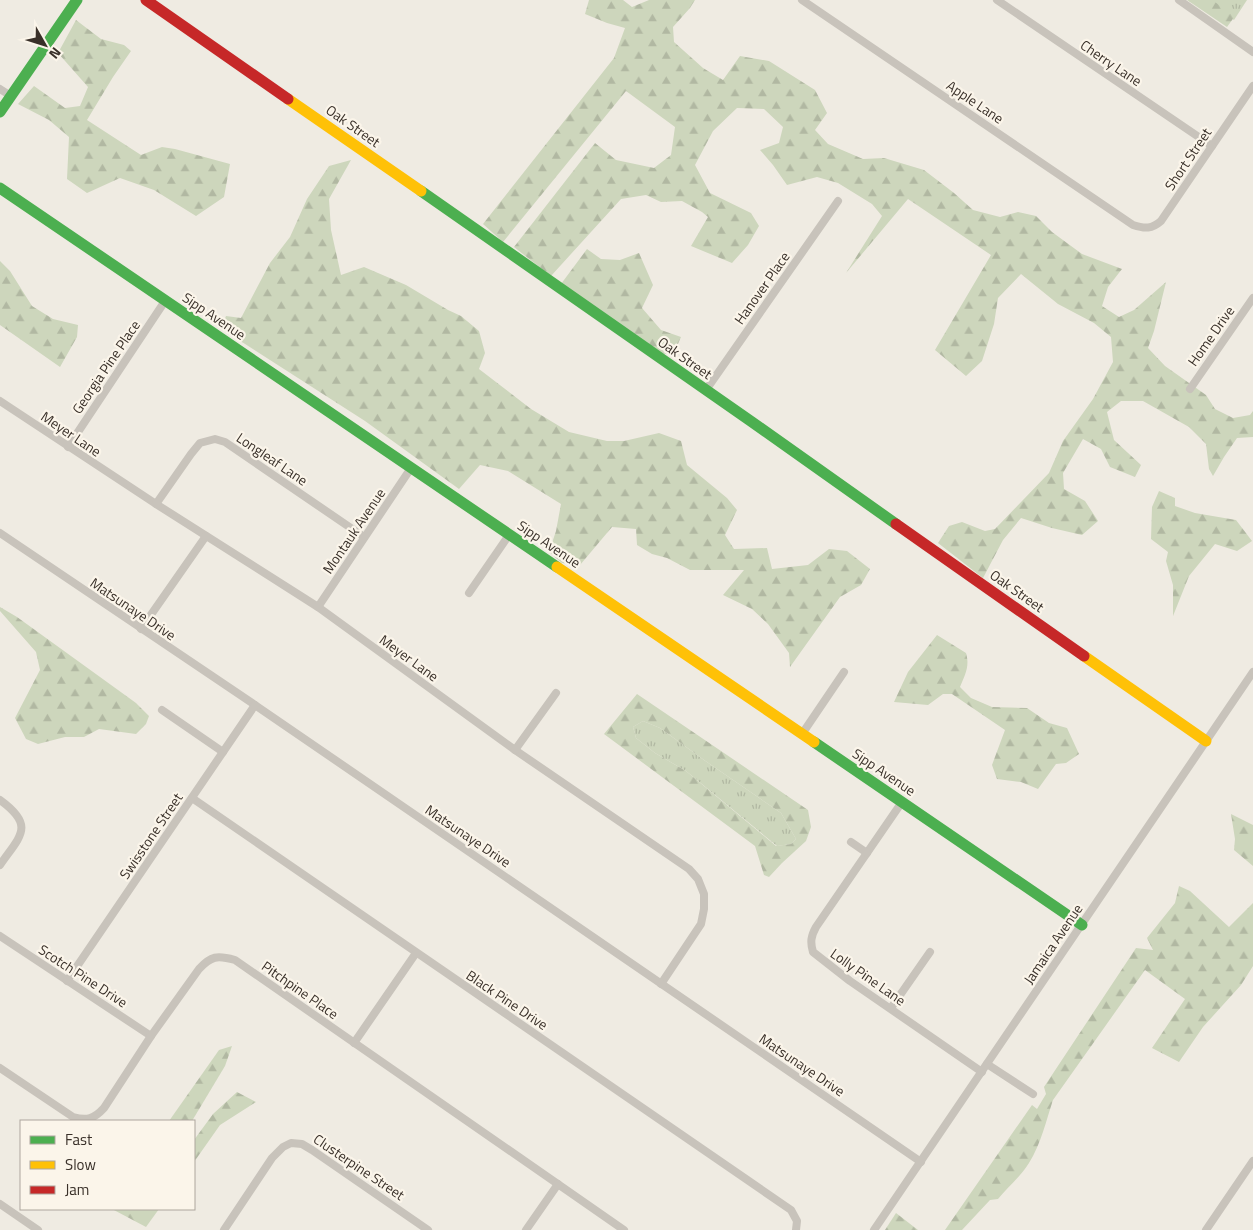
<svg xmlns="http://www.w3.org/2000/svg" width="1253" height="1230" viewBox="0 0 1253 1230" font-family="'Titillium Web',sans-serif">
<defs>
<pattern id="grass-tufts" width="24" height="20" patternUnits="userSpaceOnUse" patternTransform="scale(1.25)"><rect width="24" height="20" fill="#cdd6bc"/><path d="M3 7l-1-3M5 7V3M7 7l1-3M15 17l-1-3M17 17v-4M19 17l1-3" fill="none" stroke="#b1b8a2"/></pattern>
<pattern id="forest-firs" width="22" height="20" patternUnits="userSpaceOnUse" patternTransform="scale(1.25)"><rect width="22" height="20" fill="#cdd6bc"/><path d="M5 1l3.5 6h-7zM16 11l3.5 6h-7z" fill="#b1b8a2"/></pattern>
</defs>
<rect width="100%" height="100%" fill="#efebe2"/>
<g fill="url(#grass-tufts)">
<path d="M1203,0H1247L1234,20Z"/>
<path d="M643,721L660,728L704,760L781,813L796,839L791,844L777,846L686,771L655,753L636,738L633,727Z"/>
</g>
<g fill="url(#forest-firs)" fill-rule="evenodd">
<path d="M589,0H623L632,7L649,0H695L690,8L673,27L674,42L703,68L723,80L740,56L769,61L815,90L827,113L815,130L828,144L863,159L884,158L924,170L954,193L973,210L1000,217L1018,212L1036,216L1052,232L1082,254L1122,269L1108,287L1102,306L1119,317L1134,310L1166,282L1154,331L1148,348L1165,366L1206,395L1215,409L1233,418L1250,415L1253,411V437L1237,438L1224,457L1213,476L1209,469L1206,444L1189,427L1143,401H1121L1107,412L1114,440L1141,465L1135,477L1110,467L1101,449L1083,439L1063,473L1064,489L1085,501L1098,521L1082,535L1052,528L1021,518L1003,540L983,578L938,543L949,526L962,522L985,531L995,529L1049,473L1063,441L1093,399L1113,362L1111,337L1094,323L1058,304L1021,274L998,298L994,324L982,361L966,376L935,350L991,255L908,199L846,273L882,216L872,204L838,183L817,177L787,185L773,165L760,150L779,143L783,127L764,109L737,108L713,131L695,165L710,193L751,213L759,226L748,245L732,263L691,246L708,217L702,212L682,201L661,202L646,195L621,199L551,276L514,247L595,143L616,160L654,168L671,155L675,127L626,91L503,242L483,224L614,58L625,28L607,23L585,14Z"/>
<path d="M1187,0H1212L1235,16L1227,27Z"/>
<path d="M76,20L101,39L124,45L131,51L113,77L87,120L141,155L162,147L175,149L230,164L224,197L196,216L154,190L120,178L87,193L67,179L69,137L49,120L18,104L34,86L65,108L80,106L88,87L58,53Z"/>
<path d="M351,160L329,199L331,230L341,275L364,267L406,285L448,310L461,316L479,331L485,353L479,369L531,409L569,432L607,441H624L659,433L681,441L687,465L727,498L737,510L725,535L734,549L767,548L772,569L808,565L829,549L847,551L870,569L861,585L840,597L790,667L789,653L768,624L752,609L723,595L744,570H690L667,558L652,554L637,545L636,529L612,527L580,565L562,563L549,552L556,531L561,504L508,471L480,465L459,489L365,421L242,342L222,326L226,316L241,318L270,263L290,237L307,199L329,166Z"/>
<path d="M587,249L601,259L620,260L639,253L653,285L642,308L661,330L681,337L674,353L661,354L561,284Z"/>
<path d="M0,261L10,271L32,306L53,319L78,325L77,337L60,367L0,325Z"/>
<path d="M1159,491L1175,498V506L1195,513L1236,520L1252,541L1237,551L1215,544L1189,576L1173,616V585L1166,561L1168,552L1151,539L1152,507Z"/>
<path d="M0,607L17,617L136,703L149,716L146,724L136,734L99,729L84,737H65L38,744L26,739L15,718L40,670L36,652L0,611Z"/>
<path d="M937,635L966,653C970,666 965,675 960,687L971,698L992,707L1027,708L1049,723L1067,728L1079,754L1066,763L1056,764L1038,789L1021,782L997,779L992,765L1005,730L952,694H943L928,705L894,702L908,672Z"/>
<path d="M637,694L808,810L811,827L806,841L782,863L769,877L764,875L755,846L604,734ZM643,721L660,728L704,760L781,813L796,839L791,844L776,846L686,771L655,753L636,738L633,727Z"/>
<path d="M1231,814L1253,825V866L1234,850L1235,839Z"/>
<path d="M1179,886L1190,891L1229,927L1253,903V966L1241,985L1203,1027L1179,1062L1152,1048L1185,999L1145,970L1053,1100C1046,1121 1041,1144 1029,1163C1021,1176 1008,1187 998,1199L990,1200L962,1230H945L1032,1105L1037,1109L1046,1094L1044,1087L1136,948L1153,950L1147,938L1175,903Z"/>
<path d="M232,1046L225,1066L192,1121H169L219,1050Z"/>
<path d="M237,1092L256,1102L220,1125L194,1162V1140L213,1114Z"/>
<path d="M112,1209H159L146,1227Z"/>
<path d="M896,1213L918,1230H885Z"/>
</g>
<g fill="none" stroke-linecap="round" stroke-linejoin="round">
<g stroke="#c8c3bb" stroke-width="8">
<path d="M802,0L1133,225C1145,229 1152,229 1161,221L1253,86"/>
<path d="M997,0L1212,146"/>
<path d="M1179,0L1253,52"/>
<path d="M0,89L11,96"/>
<path d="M1190,389L1253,298"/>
<path d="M706,390L838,201"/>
<path d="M0,401L156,504L318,607L515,750L689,869L698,879L704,894V909L701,924L661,984"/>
<path d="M68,447L165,301"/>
<path d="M156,504L191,454L200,443L215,439L225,442L364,537"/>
<path d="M0,533L255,705L921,1162"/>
<path d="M469,593L509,535"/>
<path d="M318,607L411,468"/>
<path d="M141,629L206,536"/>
<path d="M162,710L223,752"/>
<path d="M802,734L844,672"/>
<path d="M515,750L556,693"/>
<path d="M192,798L791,1210L797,1221L796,1230"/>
<path d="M0,800C36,826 20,836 0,865"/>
<path d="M902,802L816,927C811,936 810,942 813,952L850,981L982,1072"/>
<path d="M851,842L867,853"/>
<path d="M0,936L151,1036"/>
<path d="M67,981L255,705"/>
<path d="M891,1008L930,952"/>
<path d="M354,1043L416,953"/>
<path d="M987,1064L1033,1094"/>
<path d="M0,1068L73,1117C87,1121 94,1119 104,1108L151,1036L199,969C211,956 217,955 235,960L624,1230"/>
<path d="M0,1204L38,1230"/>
<path d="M224,1230L272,1158L283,1147L291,1143L302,1144L312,1150L428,1230"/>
<path d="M526,1230L558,1184"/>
<path d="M874,1230L1253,672"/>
<path d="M1206,1230L1253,1161"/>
</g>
<g stroke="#4caf50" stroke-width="11">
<path d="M0,112L77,0"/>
<path d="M0,188L557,567"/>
<path d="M421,191L752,422L896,524"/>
<path d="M814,742L1082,925"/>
</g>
<g stroke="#ffc107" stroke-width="11">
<path d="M288,99L421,191"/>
<path d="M557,567L814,742"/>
<path d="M1084,656L1206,741"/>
</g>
<g stroke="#c62828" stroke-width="11">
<path d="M146,0L288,99"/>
<path d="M896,524L1084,656"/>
</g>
</g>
<g text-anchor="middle" stroke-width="4.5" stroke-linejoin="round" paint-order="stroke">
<g font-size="14" fill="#393029" stroke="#fbf5ea">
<text transform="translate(1111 63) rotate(34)" y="5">Cherry Lane</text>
<text transform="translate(975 102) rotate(34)" y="5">Apple Lane</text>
<text transform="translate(353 126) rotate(35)" y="5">Oak Street</text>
<text transform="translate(1188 159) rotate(-56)" y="5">Short Street</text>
<text transform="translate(762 288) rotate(-55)" y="5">Hanover Place</text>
<text transform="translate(214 316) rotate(34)" y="5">Sipp Avenue</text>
<text transform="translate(1211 336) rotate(-55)" y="5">Home Drive</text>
<text transform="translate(685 358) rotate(35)" y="5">Oak Street</text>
<text transform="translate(106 367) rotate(-56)" y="5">Georgia Pine Place</text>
<text transform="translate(71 434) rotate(34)" y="5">Meyer Lane</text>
<text transform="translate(272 459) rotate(34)" y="5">Longleaf Lane</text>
<text transform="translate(354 531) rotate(-56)" y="5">Montauk Avenue</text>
<text transform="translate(549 544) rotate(34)" y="5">Sipp Avenue</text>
<text transform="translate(1017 591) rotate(35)" y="5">Oak Street</text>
<text transform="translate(133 609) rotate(34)" y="5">Matsunaye Drive</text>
<text transform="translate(409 658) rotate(36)" y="5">Meyer Lane</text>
<text transform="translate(884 772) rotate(34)" y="5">Sipp Avenue</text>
<text transform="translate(151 836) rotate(-56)" y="5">Swisstone Street</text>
<text transform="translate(468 836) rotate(34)" y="5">Matsunaye Drive</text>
<text transform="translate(1053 944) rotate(-56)" y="5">Jamaica Avenue</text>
<text transform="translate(83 976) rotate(33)" y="5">Scotch Pine Drive</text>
<text transform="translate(868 977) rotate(35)" y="5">Lolly Pine Lane</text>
<text transform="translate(300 990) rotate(35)" y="5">Pitchpine Place</text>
<text transform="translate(507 1000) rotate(34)" y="5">Black Pine Drive</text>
<text transform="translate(802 1065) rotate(34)" y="5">Matsunaye Drive</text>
<text transform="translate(359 1167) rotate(34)" y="5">Clusterpine Street</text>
</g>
</g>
<rect x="20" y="1120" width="175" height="90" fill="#fbf5ea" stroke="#ada69d"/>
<rect x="30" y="1136" width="25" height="8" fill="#4caf50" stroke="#ada69d"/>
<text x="65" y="1145" font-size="15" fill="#393029">Fast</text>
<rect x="30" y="1161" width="25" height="8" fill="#ffc107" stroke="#ada69d"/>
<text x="65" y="1170" font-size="15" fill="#393029">Slow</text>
<rect x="30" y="1186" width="25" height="8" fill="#c62828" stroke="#ada69d"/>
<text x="65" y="1195" font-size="15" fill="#393029">Jam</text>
<g transform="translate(45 45) rotate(129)" stroke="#fbf5ea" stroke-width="4" paint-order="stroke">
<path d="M0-4L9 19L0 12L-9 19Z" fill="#393029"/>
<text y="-8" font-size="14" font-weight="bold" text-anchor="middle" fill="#393029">N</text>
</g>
</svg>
